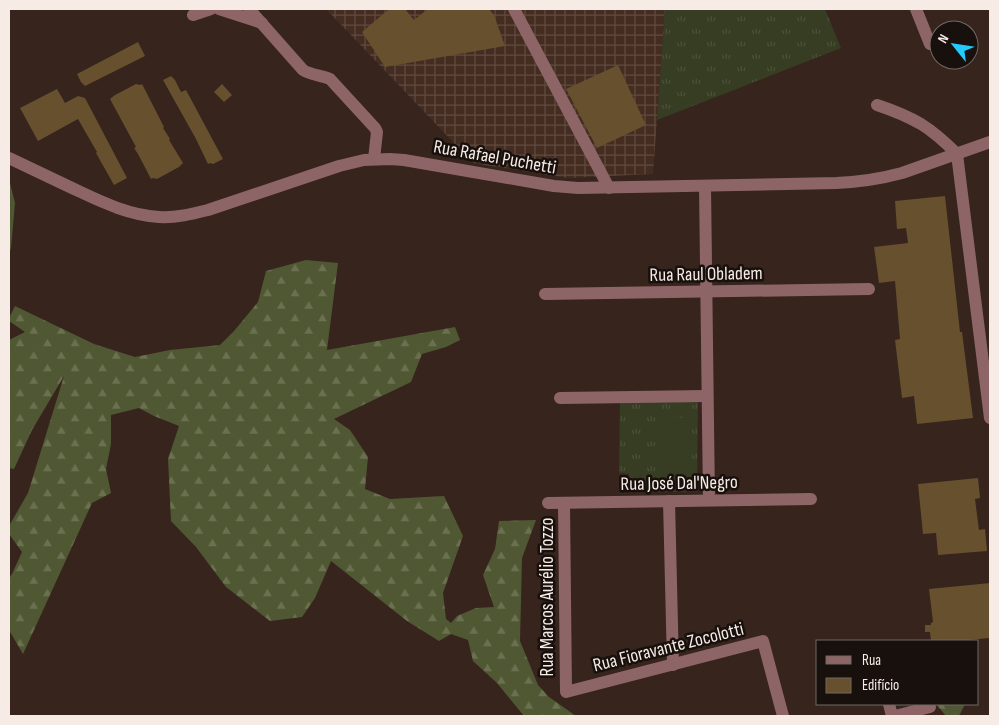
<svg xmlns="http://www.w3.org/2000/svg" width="999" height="725" viewBox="0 0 999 725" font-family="'Sofia Sans Condensed',sans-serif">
<defs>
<pattern id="industrial-grid" width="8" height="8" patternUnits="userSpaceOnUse" patternTransform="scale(1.25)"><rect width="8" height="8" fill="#442c21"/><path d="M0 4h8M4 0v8" fill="none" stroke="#604b41"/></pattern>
<pattern id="grass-tufts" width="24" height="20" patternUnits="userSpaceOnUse" patternTransform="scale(1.25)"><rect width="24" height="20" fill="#373d23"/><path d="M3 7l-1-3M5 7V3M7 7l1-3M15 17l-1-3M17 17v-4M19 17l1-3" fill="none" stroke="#4b5038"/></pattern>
<pattern id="forest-firs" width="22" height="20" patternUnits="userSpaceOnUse" patternTransform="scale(1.25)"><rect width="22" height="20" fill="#505833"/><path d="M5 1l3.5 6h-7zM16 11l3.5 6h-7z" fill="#6a7050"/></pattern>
</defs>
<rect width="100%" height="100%" fill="#36241d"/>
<path fill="url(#industrial-grid)" d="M326,9H665L653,174L567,178L473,163Z"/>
<g fill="url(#grass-tufts)">
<path d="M665,9H825L841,48L657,120Z"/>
<path d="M620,401L698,402L697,492H629V474L619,473Z"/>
</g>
<g fill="url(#forest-firs)">
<path d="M9,179L15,203L11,248L9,254Z"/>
<path d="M306,260L338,263L327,350L455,327L460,340L446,347L422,354L411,382L334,419L350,430L368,457L365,489L390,499L444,496L463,536L443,593L446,619L451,623L457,616L476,608L494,607L483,575L495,549L499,521L536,520L522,558L520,641L538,685L549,697L576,716H524L497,683L473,661L468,640L451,634L439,641L407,621L331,561L315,598L302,617L270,621L226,587L196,547L171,521L168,459L179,426L154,416L139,408L111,415V444L106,469L111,493L92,503L23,654L9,630V578L12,574L22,552L9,534V526L28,493L64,376L32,430L14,469L9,468V340L25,332L9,321V318L15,306L94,344L135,357L170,350L220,345L234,331L258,302L266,271Z"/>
<path d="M936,704H965L959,716H946Z"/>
</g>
<path fill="#373d23" d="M661,418H691L690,479L660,478Z"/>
<g fill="#67502e">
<path d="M389,9H405L414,20L428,9H489L494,15L505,46L385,67L362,32Z"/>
<path d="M138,42L145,56L85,86L81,82L77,74Z"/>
<path d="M618,65L646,125L597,148L566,89Z"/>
<path d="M171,76L175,80L181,92L186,90L223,159L213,164L210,163L208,164L196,139L163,80Z"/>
<path d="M136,84L140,85L142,84L164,127L163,128L170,139L169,140L183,163L179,167L157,179L153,178L151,179L138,154L134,148L136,147L110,99L115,95Z"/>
<path d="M222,84L232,95L224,102L214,92Z"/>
<path d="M57,89L65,103L78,96L85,98L127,178L114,185L96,153L97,152L90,140L78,119L38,141L20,108Z"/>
<path d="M945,196L960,332H962L973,418L917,424L914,396L902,398L895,340L900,339L895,281L879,283L874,247L908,243L906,228L897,229L895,201Z"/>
<path d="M978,478L980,498L975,499L979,530L985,529L987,551L938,555L936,533L923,534L918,484Z"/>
<path d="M990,583V638L968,640V641H931L930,632H925V625H931V623L933,622L929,589Z"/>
</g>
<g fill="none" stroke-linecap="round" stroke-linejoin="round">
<g stroke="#8e6567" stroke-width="12">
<path d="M219,9L262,23"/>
<path d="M249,9L303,70C311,75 321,75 330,79L375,128L377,132L374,159"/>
<path d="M514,9L609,188"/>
<path d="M916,9L930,44"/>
<path d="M193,15L211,9"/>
<path d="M877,105C892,110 907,116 921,124C934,132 946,143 957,154L990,418"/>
<path d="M9,158C30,168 51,178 72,188C100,201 127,215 159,217C176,218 192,214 208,210L339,166L364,160L390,159L404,160L554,186L578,188L836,183C859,182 880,179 902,173L990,142"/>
<path d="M705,186L709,500"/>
<path d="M545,294L869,289"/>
<path d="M560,398L707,396"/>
<path d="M669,501L673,665"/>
<path d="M548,503L811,499"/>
<path d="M564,503L566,692L763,641L783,716"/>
<path d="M889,704L892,716"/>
<path d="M895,716L930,707"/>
</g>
</g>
<g text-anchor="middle" stroke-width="5" stroke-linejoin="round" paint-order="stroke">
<g font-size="19" fill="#f7ebe5" stroke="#17100c">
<text transform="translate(495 156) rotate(10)" y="7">Rua Rafael Puchetti</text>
<text transform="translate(706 273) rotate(-1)" y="7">Rua Raul Obladem</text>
<text transform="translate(679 482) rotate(-1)" y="7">Rua José Dal'Negro</text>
<text transform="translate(546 597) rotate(-90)" y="7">Rua Marcos Aurélio Tozzo</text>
<text transform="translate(668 646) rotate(-14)" y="7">Rua Fioravante Zocolotti</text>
</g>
</g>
<rect width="999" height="725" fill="none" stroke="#f7ebe5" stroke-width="20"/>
<rect x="816" y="640" width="162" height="65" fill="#17100c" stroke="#716863"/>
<rect x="826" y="656" width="25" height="8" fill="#8e6567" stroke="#716863"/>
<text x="862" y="665" font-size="15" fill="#f7ebe5">Rua</text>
<rect x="826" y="678" width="25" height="15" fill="#67502e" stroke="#716863"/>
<text x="862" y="690" font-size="15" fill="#f7ebe5">Edifício</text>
<g transform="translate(954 45) rotate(300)"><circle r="24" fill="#17100c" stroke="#716863"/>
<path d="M0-4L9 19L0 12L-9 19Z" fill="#24c9fe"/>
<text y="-8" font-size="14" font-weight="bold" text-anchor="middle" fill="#f7ebe5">N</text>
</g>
</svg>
